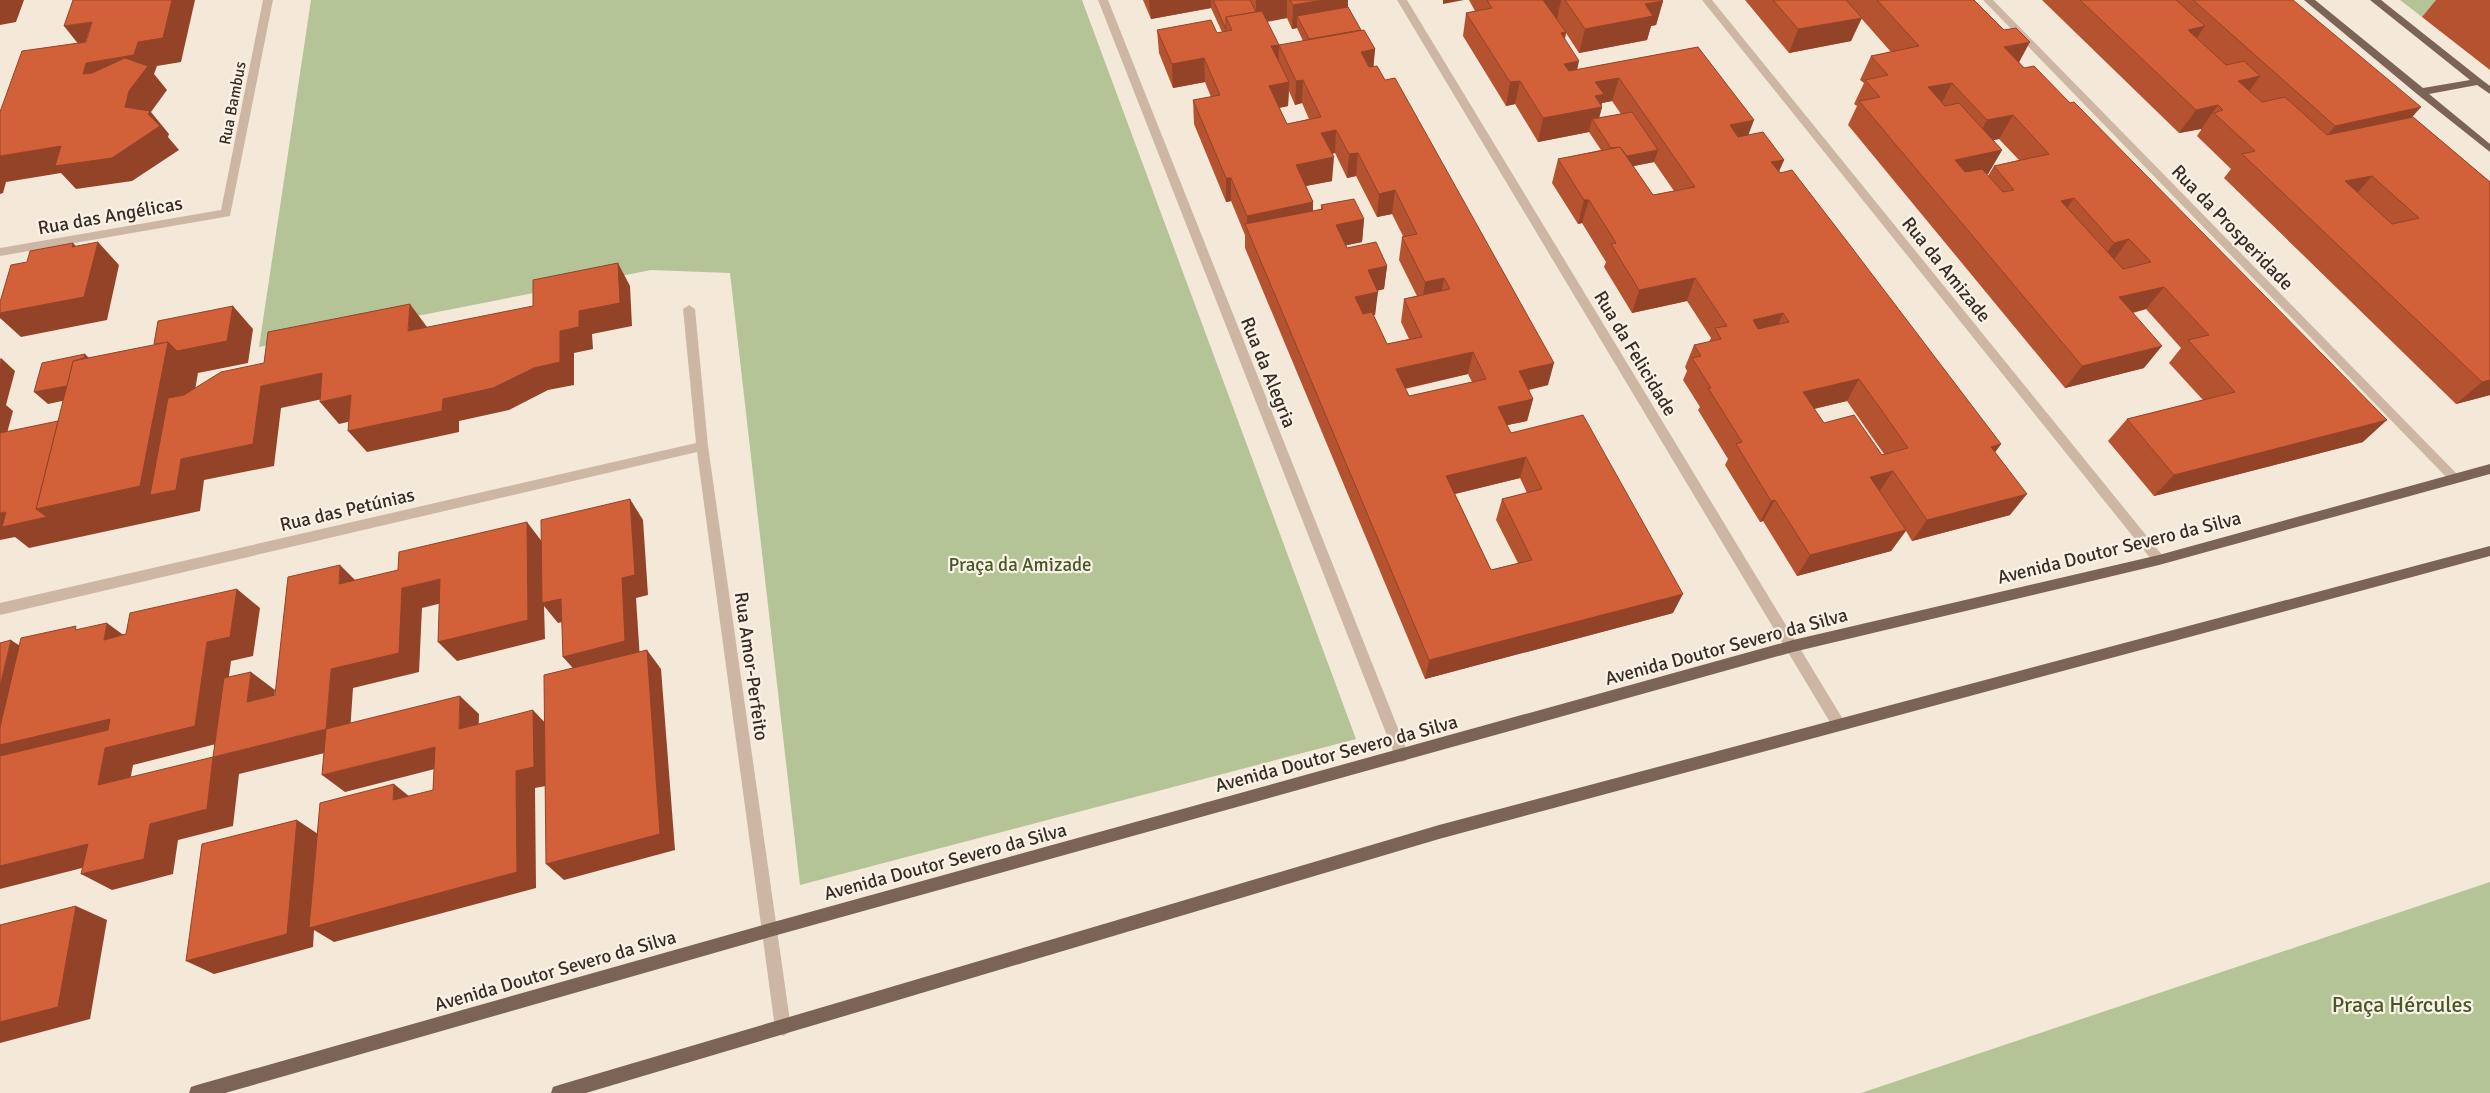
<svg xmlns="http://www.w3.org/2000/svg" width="2490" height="1093" viewBox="0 0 2490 1093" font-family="Signika,sans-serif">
<rect width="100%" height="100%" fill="#f4e8d9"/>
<g fill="#b5c497">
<path d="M311,0H1082L1356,739L800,885L730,273L651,270L259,347Z"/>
<path d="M2400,0H2490V3L2422,17Z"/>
<path d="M2490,882V1093H1861Z"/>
</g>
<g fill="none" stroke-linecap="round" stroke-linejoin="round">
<g fill="#cdb7a4" fill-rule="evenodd">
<path d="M263,0H273L230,216L0,256V248L221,210Z"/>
<path d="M1098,0H1108L1409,756L1407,760L1402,762L1397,760L1395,756Z"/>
<path d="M1397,0H1407L1844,721L1846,725L1844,729L1839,731L1834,729Z"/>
<path d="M1702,0H1712L2163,556L2165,560L2163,564H2155Z"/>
<path d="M1983,0H1993L2458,475L2460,478L2458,481H2450Z"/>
<path d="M689,305L695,309L708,446L791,1028L788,1033L783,1036L778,1033L775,1028L697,452L0,615V603L696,443L683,309Z"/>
</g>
<g fill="#7b6356" fill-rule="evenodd">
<path d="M2304,0H2315L2423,88L2470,80L2370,0H2381L2482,80L2490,86V94L2477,85L2429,94L2490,144V152L2417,94Z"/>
<path d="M2490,464V474L2159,565L1793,652L770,937L225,1093H189L191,1087L197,1085L770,923L1793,640L2159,555Z"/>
<path d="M2490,546V556L1439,839L586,1093H551L553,1087L559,1085L1439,825Z"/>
</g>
</g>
<g fill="#b55331" fill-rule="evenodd">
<path d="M1143,0H1348V7L1361,30L1375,49L1373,66L1548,385L1529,390L1533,399L1527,421L1507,425L1511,433L1673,613L1425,679L1245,248V235L1231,201L1226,202L1194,124L1193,100L1211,97L1205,82L1173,88L1159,53L1157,30L1217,33L1222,32L1211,8L1151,19ZM1287,18L1292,29L1297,28L1303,41L1279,45L1267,22ZM1289,91L1295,105L1302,103L1309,119L1287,124L1279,108L1288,106ZM1335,153L1347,178L1356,176L1377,217L1392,214L1403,236L1402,237L1399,260L1417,296L1404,299L1401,322L1409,339L1387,344L1373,315H1375L1377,291L1384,289L1387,266L1347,248L1346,245L1362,242L1364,219L1321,205V209L1313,211V202L1306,186L1332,181V154ZM1468,374L1472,382L1409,396L1405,389ZM1520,478L1527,493L1502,499L1496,520L1518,563L1491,570L1455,494Z"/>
<path d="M1469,0H1662L1663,1L1656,25L1651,26L1647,40L1579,53L1566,33L1565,39L1577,70L1698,47L1748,136L1784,160L1779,171L2001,444L1995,452L2010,515L1912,541L1906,531L1891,551L1797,576L1763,521L1760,522L1725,465L1728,459L1698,410L1700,407L1683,380L1687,371L1685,367L1694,345L1709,342L1711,338L1687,301L1632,313L1604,267L1606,262L1582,223L1578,224L1552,183L1558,159L1601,150L1589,132L1538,142L1515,104L1506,106L1463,36L1466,13L1475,11ZM1612,101L1621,114L1599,118L1602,107L1601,106L1602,103ZM1654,162L1674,191L1653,195L1633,166ZM1847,401L1884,454L1882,455L1824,423L1814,409Z"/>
<path d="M1745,0H1850L1848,3L1850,0H1974L2019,62L2363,442L2154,496L2108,441L2127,419L2203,400L2169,363L2181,348L2146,309L2133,313L2144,368L2065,388L1848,125L1857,106L1854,104L1864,83L1860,80L1871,56L1891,52L1861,18L1851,41L1789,53ZM1999,139L2019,160L1994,166L1988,176L1986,174H1988L2002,150L1993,140Z"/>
<path d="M2042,0H2293L2413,117L2490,182V395L2456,404L2224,178L2231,169L2197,136L2201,130V129L2179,133Z"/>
<path d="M2436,0H2490V70L2422,17Z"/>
</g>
<g fill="#934328">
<path d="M0,0H24L16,22L0,25Z"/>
<path d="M172,0H195L181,62L157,66L154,74L167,90L151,112L169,134L168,137L179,150L132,181L76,189L61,173L6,182L3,193L0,194V156L145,130L83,74L86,63L138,42Z"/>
<path d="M1149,0H1211V8L1151,19Z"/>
<path d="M1256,0H1287V18L1256,23Z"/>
<path d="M1323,0H1348L1347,19L1297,16V28L1292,29L1293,5Z"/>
<path d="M1443,0H1464L1443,4Z"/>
<path d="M1542,0H1561L1557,19Z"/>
<path d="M1663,1L1656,25L1651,26L1647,40L1579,53L1585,29L1645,4Z"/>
<path d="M1862,18L1851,41L1789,53L1798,29Z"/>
<path d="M92,22L83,50L64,26Z"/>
<path d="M2205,26L2189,50L2188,30Z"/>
<path d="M1566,32L1561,56V33Z"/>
<path d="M2030,42L2017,66L2004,47Z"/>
<path d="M1279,45L1278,69L1271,46Z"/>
<path d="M1375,49L1373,73L1361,52Z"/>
<path d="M1204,58L1205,82L1173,88L1172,64Z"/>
<path d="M1579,61L1574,85L1564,64Z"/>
<path d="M2260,76L2243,100L2238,81Z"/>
<path d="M1619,78L1612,101L1602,103L1601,107H1602L1597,126L1592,119L1589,132L1538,142L1543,118L1595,82Z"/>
<path d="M1303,80L1302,103L1295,105L1296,81Z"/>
<path d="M1520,81L1515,104L1506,106L1510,82Z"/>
<path d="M1289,82L1288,106L1269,110V86Z"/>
<path d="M1952,83L1940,106L1928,87Z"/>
<path d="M2218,105L2201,129L2179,133L2196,110Z"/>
<path d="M2421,107L2392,140L2308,159L2335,126Z"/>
<path d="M2013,115L1999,139L1974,144L1987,120Z"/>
<path d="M1754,120L1745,144L1721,149L1730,125Z"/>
<path d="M1336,130L1335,153L1320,156L1321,133Z"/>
<path d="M1658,150L1654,162L1614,170L1618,158Z"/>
<path d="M2002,150L1988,174L1942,183L1955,160Z"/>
<path d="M1358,153L1356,176L1347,178L1349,154Z"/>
<path d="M1334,157L1332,181L1295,188L1296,165Z"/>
<path d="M1784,160L1774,183L1771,162Z"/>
<path d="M2372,176L2352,199L2345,181Z"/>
<path d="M1226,178H1231V201L1226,202Z"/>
<path d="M1395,190L1392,214L1377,217L1379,194Z"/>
<path d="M2074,198L2058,222L2061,201Z"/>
<path d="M1584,200H1589L1582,223L1578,224Z"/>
<path d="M1313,202L1312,226L1247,228V216Z"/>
<path d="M1364,219L1362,242L1334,248L1336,225Z"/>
<path d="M2129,239L2112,262L2097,266L2114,243Z"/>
<path d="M98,242L119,265L107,320L21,337L0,318V313L72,247L73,243L92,263Z"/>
<path d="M618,263L630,286L632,326L592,334L593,349L574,353V385L548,390L509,410L459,421V432L367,452L348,431L560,331L579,311Z"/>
<path d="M1387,266L1384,289L1365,293L1368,270Z"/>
<path d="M1444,278L1440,301L1422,305L1425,282Z"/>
<path d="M1695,278L1687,301L1632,313L1639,290Z"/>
<path d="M2164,287L2146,309L2102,320L2119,297Z"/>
<path d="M1378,292L1375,315L1353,320L1355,297Z"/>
<path d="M410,304L427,327L425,354L408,331Z"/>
<path d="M233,306L253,329L248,363L198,373L183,459L261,386L322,373L341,395L281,408L274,466L204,480L200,511L29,548L15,537L0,540V513L36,509L168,342Z"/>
<path d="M1783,313L1773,336L1743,343L1753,320Z"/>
<path d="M2162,346L2144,368L2065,388L2082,366Z"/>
<path d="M1473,352L1468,374L1393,391L1396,369Z"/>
<path d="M85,354L97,366L90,395L48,404L34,392Z"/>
<path d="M2,359L15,371L6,405L13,411L3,448L0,449V367Z"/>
<path d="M1554,363L1548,385L1513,393L1519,371Z"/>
<path d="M1859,379L1847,401L1791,414L1803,392Z"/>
<path d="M2490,380V395L2456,404L2482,382Z"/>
<path d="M351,395L369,417L339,424L320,402Z"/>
<path d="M1533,399L1527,421L1493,428L1498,407Z"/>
<path d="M2387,420L2363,442L2154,496L2174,475Z"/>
<path d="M2001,444L1985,466L1991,447Z"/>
<path d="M1526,457L1520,478L1442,497L1446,476Z"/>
<path d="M1893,471L1879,492L1870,477Z"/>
<path d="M2027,494L2010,515L1912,541L1927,520Z"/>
<path d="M630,499L643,520L648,595L636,598L640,660L579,675L563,657L622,578Z"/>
<path d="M1775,500L1763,521L1760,522L1771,501Z"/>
<path d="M527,522L543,543L561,599L577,618L558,623L544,606L545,639L457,661L438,642Z"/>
<path d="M1906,530L1891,551L1797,576L1810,555Z"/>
<path d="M340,565L360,585L339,584Z"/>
<path d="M440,579L458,599L422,608L419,672L353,688L349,747L326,729L331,669L402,588Z"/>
<path d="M237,589L260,608L253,656L231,661L220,743L133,765L126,802L98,785L105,748L207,642Z"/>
<path d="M1683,594L1673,613L1425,679L1429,660Z"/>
<path d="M107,623L133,642L104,640Z"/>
<path d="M11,640L40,659L110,719L138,737L0,770V686Z"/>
<path d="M647,650L661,669L675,850L564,880L546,864Z"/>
<path d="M251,672L275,690L271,720L247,702Z"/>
<path d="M460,696L479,714L478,747L459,729Z"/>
<path d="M533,710L550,728L551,785L535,788L536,888L334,942L314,930L313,947L214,974L186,961L297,820L321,836L516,771Z"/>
<path d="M326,729L349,747L239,774L233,826L178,840L173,874L112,890L81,874L150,824L213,757Z"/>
<path d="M435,747L454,764L345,792L322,775Z"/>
<path d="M394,784L415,801L393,800Z"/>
<path d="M0,824L88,844L117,859L0,889Z"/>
<path d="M76,906L107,920L90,1019L0,1043V1022Z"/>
</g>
<g fill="#d26039" stroke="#934328" fill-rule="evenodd">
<path d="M73,0H172L163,38L138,42L134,55L86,63L83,74L92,73L125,58L148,66L129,91L125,107L150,111L148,114L160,126L112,158L55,166L61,146L0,156V112L22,51L86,42L92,22L64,26Z"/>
<path d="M1213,0H1250L1256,12L1226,17V29Z"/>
<path d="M1290,0H1323L1293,5Z"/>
<path d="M1487,0H1543L1566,32L1561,33L1579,61L1564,64L1569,71L1698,47L1754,120L1730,125L1738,137L1763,132L1784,160L1771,162L1780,173L1792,170L1849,244L2001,444L1991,447L2027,494L1927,520L1893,471L1870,477L1906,530L1810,555L1775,500L1771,501L1736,444L1742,442L1708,388H1711L1692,358L1701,356L1694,345L1721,339L1715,328L1727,326L1695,278L1639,290L1611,244L1616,243L1589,200H1584L1558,159L1620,147L1653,195L1695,187L1619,78L1595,82L1604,94L1595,96L1602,107L1543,118L1520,81L1510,82L1466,13L1492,8ZM1783,313L1789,322L1758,329L1753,320ZM1859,379L1880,408L1908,448L1882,455L1854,415L1824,423L1803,392Z"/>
<path d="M1565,0H1662L1663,1L1645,4L1653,16L1585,29Z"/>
<path d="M1773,0H1846L1862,18L1798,29Z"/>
<path d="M1877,0H1974L2004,30L2016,28L2030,42L2004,47L2024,68L2034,66L2070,103L2074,102L2387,420L2174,475L2127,419L2235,392L2188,340L2209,335L2164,287L2119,297L2162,346L2082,366L1859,101L1880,97L1865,80L1888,75L1871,56L1919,46ZM1952,83L1987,120L2013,115L2049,154L1994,166L2014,190L2003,192L1982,169L1965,172L1955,160L2002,150L1959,103L1945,106L1928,87ZM2074,198L2114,243L2129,239L2151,262L2123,269L2061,201Z"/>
<path d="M2080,0H2176L2205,26L2188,30L2226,65L2244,61L2260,76L2238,81L2262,102L2285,97L2327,135L2413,117L2490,182V380L2482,382L2242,154L2255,151L2214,113L2223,110L2218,105L2196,110ZM2372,176L2419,218L2392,224L2345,181Z"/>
<path d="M2193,0H2293L2421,107L2335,126Z"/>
<path d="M1348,7L1361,30L1309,39L1297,16Z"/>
<path d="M1262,11L1279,45L1364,30L1375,49L1361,52L1369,67L1377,66L1385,80L1395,78L1554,363L1519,371L1533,399L1498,407L1511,433L1583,415L1683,594L1429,660L1245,224L1323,209L1321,205L1354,199L1364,219L1336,225L1347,248L1376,242L1387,266L1368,270L1378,292L1355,297L1363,314L1372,312L1387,344L1422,337L1404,299L1450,289L1444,278L1425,282L1402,237L1417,234L1395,190L1379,194L1358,153L1349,154L1336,130L1321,133L1334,157L1296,165L1313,202L1247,216L1231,178H1226L1193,100L1220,95L1204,58L1172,64L1157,30L1211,20L1217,33L1232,30L1226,17ZM1279,45L1296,81L1303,80L1321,117L1287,124L1269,86L1289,82L1271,46ZM1473,352L1486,379L1409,396L1396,369ZM1526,457L1542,489L1502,499L1532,560L1491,570L1446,476Z"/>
<path d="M1632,112L1658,150L1627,156L1620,147L1611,148L1592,119Z"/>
<path d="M98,242L84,297L0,313V302L11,265L27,262L30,251L73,243L72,247Z"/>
<path d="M618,263L620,303L579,311V327L560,331V362L534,368L493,388L443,399L442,411L348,431L351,395L320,402L322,373L261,386L253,444L181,459L176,490L150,495L168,398L184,395L221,372L264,363L268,332L410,304L408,331L533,306V280Z"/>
<path d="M233,306L227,341L177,351L168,342L154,344L158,321Z"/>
<path d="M168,342L140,486L36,509L73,361Z"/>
<path d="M85,354L84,358L73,361L67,386L34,392L42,363Z"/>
<path d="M0,359H2L0,367Z"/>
<path d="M58,421L36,509L47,517L2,527L6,512L0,513V433Z"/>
<path d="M630,499L635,575L622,578L625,641L563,657L561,599L542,603L541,520Z"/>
<path d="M527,522L528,620L438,642L440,579L402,588L399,653L331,669L326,729L460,696L459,729L533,710L534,767L516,771L517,872L309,928L320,803L394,784L393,800L433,790L435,747L322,775L326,729L213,757L224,678L251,672L247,702L275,695L288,577L340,565L339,584L398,570L399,552Z"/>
<path d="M237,589L230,637L207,642L195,726L105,748L98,785L213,757L207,809L150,824L144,859L81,874L88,844L0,866V756L108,730L110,719L0,745V727L21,638L76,626L75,630L107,623L104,640L126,634L130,613Z"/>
<path d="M11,640L0,686V643Z"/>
<path d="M647,650L660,834L546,864L544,675Z"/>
<path d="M297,820L287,934L186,961L202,844Z"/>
<path d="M76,906L58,1007L0,1022V925Z"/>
</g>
<g text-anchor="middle" stroke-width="4.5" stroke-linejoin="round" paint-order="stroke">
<g font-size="16" fill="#382c26" stroke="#fbf2e6">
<text transform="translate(232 103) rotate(-79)" y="6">Rua Bambus</text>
</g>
<g font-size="19" fill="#382c26" stroke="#fbf2e6">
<text transform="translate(110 215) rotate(-10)" y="7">Rua das Angélicas</text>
<text transform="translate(2233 227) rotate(46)" y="7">Rua da Prosperidade</text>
<text transform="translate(1947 269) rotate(51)" y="7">Rua da Amizade</text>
<text transform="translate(1636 353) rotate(59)" y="7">Rua da Felicidade</text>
<text transform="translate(1269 372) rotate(68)" y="7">Rua da Alegria</text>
<text transform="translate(347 509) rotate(-13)" y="7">Rua das Petúnias</text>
<text transform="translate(2119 547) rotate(-14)" y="7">Avenida Doutor Severo da Silva</text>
<text transform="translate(1726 646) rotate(-15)" y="7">Avenida Doutor Severo da Silva</text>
<text transform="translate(752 666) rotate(82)" y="7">Rua Amor-Perfeito</text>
<text transform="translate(1336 753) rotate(-15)" y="7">Avenida Doutor Severo da Silva</text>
<text transform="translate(945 861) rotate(-15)" y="7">Avenida Doutor Severo da Silva</text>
<text transform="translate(555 970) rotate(-16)" y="7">Avenida Doutor Severo da Silva</text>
</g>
<g font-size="19" fill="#465827" stroke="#fbf2e6">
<text x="1020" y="571">Praça da Amizade</text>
</g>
<g font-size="22" fill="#465827" stroke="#fbf2e6">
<text x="2402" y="1012">Praça Hércules</text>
</g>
</g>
</svg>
